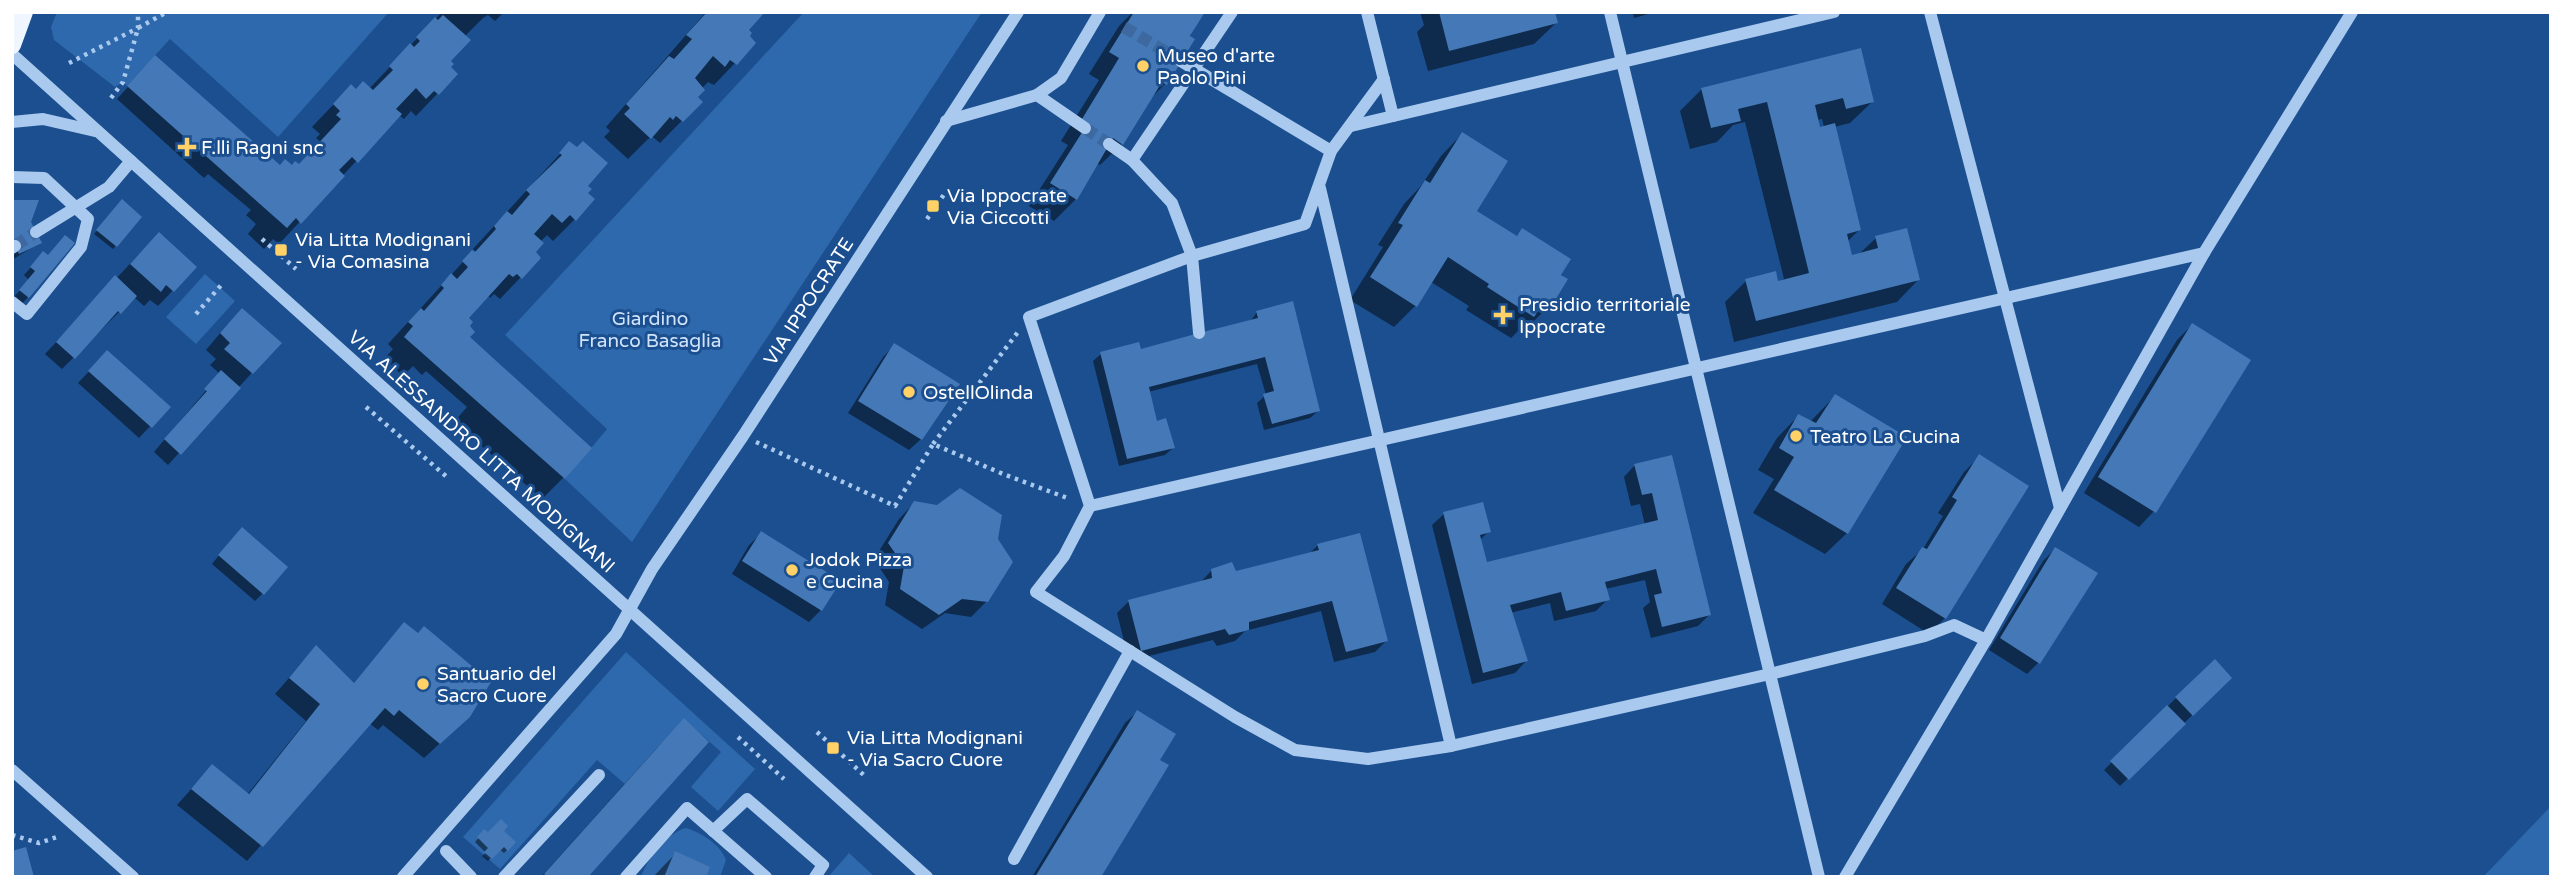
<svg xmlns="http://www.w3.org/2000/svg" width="2563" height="889" viewBox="0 0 2563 889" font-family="'Varela Round',sans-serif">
<rect width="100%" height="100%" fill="#1b4f8f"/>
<g fill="#2e69ad">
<path d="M57,12H389L278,137L170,39L127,86L123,82L115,87L54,40L51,27Z"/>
<path d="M804,12H982L632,542L565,479L607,429L505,335Z"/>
<path d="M205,274L235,301L196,344L166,317Z"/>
<path d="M626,652L755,769L718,811L691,787L721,752L684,719L625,784L597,760L500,869L463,837Z"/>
<path d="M2551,806V877H2483Z"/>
<path d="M686,828C702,833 720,844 726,860L720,877H706L676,852L664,877H641C647,859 668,832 686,828Z"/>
<path d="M849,853L875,877H828Z"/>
</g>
<g fill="#0007" fill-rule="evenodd">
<path d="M442,12H504L495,21L488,15L483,18L465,36L449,61L448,67L456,74L416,116L411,111L404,119L399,115L279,244L273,239L264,249L248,234L256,224L246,215L251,210L208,174L204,178L117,99L144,69L280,167L299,166L321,142L316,138L320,134L312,127L330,108L351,87L356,91L369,89Z"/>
<path d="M706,12H762L747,30V36L754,43L714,85L708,82L702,88L696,97L700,102L660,143L653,137L648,139L628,159L604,137L610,131L606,127Z"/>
<path d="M1133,12H1203L1165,84L1148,101L1122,144L1100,165L1096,163L1076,199L1054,221L1029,206L1068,145L1061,141L1099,80L1089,74L1119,26Z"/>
<path d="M1420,12H1553L1556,23L1534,44L1428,71L1417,32L1424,25Z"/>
<path d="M1633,12H1655L1634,18Z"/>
<path d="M1860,51L1872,102L1850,123L1834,127L1859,230L1847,242L1851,257L1858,255L1876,238L1918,280L1897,302L1734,342L1725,302L1746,281L1777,283L1784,279L1745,122L1733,125L1717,142L1690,149L1680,111L1702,89ZM1822,119L1824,127L1819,129L1817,120Z"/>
<path d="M1462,134L1475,211L1516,237L1522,230L1566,280L1549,306L1528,327L1524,325L1511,338L1466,310L1469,306L1431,282L1415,306L1394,327L1350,300L1383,247L1378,245L1404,204L1421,186L1441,156Z"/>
<path d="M569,144L586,186L575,219L553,241L547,235L540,242L521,277L500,299L494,294L490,298L488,295L467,318L468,337L564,477L542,499L454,422L467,407L426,371L422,375L413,366L403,376L384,359L393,349L388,344L472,252L480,255L473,249Z"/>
<path d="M12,201L29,222L39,243L12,260Z"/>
<path d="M122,202L140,218L113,249L94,234Z"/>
<path d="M143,250L195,267L158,306L150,300L144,306L134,297L62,369L45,354Z"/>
<path d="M44,253L28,297L21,305L13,298L29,280L24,275Z"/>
<path d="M1257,312L1318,411L1310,418L1264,430L1257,403L1266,395L1257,364L1148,392L1156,423L1173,448L1165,455L1119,466L1093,361L1101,354L1140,351L1250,322Z"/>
<path d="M227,325L279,343L168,465L154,452L220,374L210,365L216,359L206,350Z"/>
<path d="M2192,325L2154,511L2139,527L2084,493L2177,340Z"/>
<path d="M894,346L921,439L909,450L848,413L883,357Z"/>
<path d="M96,364L168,407L139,438L78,383Z"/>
<path d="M1835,396L1847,533L1825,554L1753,513L1774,479L1758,470L1777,438L1798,416L1810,422Z"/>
<path d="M1670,457L1709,615L1698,626L1651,638L1643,608L1650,602L1645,580L1605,589L1608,599L1596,611L1554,621L1550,603L1510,613L1526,661L1515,673L1472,684L1432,525L1444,514L1489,531L1479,541L1485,564L1645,525L1640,504L1631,506L1624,477L1635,465Z"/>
<path d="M1979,457L1945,618L1929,634L1882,604L1906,564L1923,549L1943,516L1938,513L1964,472Z"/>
<path d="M914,503L987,601L971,617L945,613L922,629L885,605L889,582L874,559L899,519Z"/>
<path d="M761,534L821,610L809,622L732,574L749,545Z"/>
<path d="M234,537L263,593L255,601L212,564Z"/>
<path d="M1318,545L1387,640L1375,652L1334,662L1321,611L1245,631L1235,641L1217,646L1213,640L1129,661L1117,613L1129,601L1200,583L1212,570L1235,574L1309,554Z"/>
<path d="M2055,549L2039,662L2027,674L1989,650L2043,561Z"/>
<path d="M404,624L452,732L424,758L383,725L378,730L369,723L247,861L177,805L212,766L247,795L306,721L275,694L316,647L353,684Z"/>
<path d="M2230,678L2120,786L2104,770L2176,698Z"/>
<path d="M1137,712L1158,760L1099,877H1032L1125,723Z"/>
<path d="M684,721L586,877H541L656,749Z"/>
<path d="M485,831L488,834L502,831L514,843L504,853L499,849L488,861L482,856L486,853L475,842Z"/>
<path d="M676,853L704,877H653Z"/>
</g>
<g fill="#4478b7">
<path d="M707,12H765L749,30L752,33L750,36L756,43L737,65L730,60L725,67L713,56L695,78L705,90L698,97L703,102L683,122L676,116L673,120L670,117L651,139L624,114L630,108L626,104L669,56L674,59L692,39L686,35Z"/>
<path d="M1134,12H1205L1190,36L1195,39L1167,85L1162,82L1123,145L1113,138L1077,200L1050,183L1088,123L1082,119L1119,58L1109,52Z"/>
<path d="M1439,12H1555L1558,23L1449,51Z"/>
<path d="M443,15L471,40L451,61L454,64L451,67L458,74L439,95L434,91L426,99L416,88L396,109L402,114L358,163L352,157L339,170L345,176L301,224L296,218L287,228L127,86L155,55L280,165L285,159L292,165L295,161L299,164L341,119L336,115L340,111L333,104L351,84L356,89L363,81L373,90L393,70L389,66L410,43L414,47L420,41L416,37L435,17L438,20Z"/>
<path d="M1861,48L1874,102L1846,109L1843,98L1815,105L1820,127L1835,123L1861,230L1847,234L1852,255L1878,248L1875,236L1907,228L1920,280L1756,321L1745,279L1776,271L1778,281L1809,273L1767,102L1738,109L1741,121L1711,128L1701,88Z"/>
<path d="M1462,132L1508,161L1477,211L1517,236L1522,228L1571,259L1561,275L1568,279L1551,307L1544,302L1534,317L1487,287L1489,284L1448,257L1417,307L1370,277L1403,225L1398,223L1425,180L1430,183Z"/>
<path d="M569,141L577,147L583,141L608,163L588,186L592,189L588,193L595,199L576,221L570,215L562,223L552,214L534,234L544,243L536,252L541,258L522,279L517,274L513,277L509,274L469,318L473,322L470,326L475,332L470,337L592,448L565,479L404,337L413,326L408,322L421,308L424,311L444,288L441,285L451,273L457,279L468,267L462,261L472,250L475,252L496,229L494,226L507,211L512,215L530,194L526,190L562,155L559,153Z"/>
<path d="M122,199L142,217L117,247L96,230Z"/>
<path d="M12,200H39L31,222L42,243L19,254L12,239Z"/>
<path d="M159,232L197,267L174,292L166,285L161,292L130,264Z"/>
<path d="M65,235L75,243L29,298L19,290L35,271L30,267L43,251L48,255Z"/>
<path d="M115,275L137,296L121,314L118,311L75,359L56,342Z"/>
<path d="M1293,301L1320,411L1272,424L1263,394L1274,391L1265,357L1149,387L1157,421L1166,418L1175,448L1127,459L1100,352L1139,342L1141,349L1199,333L1258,318L1256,311Z"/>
<path d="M242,308L282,343L253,374L224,349L230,343L220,333Z"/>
<path d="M2192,323L2251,360L2156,513L2098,477Z"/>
<path d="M894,343L960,384L922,440L858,401Z"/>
<path d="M107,350L171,407L152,428L88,371Z"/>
<path d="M221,370L241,388L181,455L164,439L207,391L204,389Z"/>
<path d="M1835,394L1907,437L1848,534L1774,490L1794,457L1779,448L1798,414L1816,423Z"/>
<path d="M1979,454L2029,486L1946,619L1896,588L1922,547L1927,549L1957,500L1952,497Z"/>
<path d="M1672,455L1711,615L1662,627L1654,595L1662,593L1656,569L1605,582L1610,600L1566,611L1561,592L1510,605L1528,661L1483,673L1443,512L1483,502L1491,532L1480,535L1487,562L1658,520L1652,493L1642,495L1634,464Z"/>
<path d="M960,488L1002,515L998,539L1013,562L988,602L962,599L939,615L900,589L904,566L888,543L914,501L937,505Z"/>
<path d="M242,527L288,567L264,595L218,555Z"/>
<path d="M761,531L841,581L822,611L742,561Z"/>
<path d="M1360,533L1388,641L1346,652L1332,601L1249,622V630L1229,635L1225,629L1141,651L1128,600L1212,578L1211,569L1232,562L1236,571L1319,550L1317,544Z"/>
<path d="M2055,547L2098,573L2040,664L2000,638Z"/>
<path d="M404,622L418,633L424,626L491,682L470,717L440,744L399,710L394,716L385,708L263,847L191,789L212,764L249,794L320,704L289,678L316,645L354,683Z"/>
<path d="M2215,659L2232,678L2193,716L2175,697Z"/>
<path d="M2167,705L2186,724L2129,780L2110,761Z"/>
<path d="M1137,710L1176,734L1160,760L1169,765L1101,877H1035Z"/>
<path d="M684,718L709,742L588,877H548L544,874Z"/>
<path d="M501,819L508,826L504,831L516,842L508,851L504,847L492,859L484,852L488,848L477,837L484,829L488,832Z"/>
<path d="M26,847L34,877H12V851Z"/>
<path d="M675,851L710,867L706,877H664Z"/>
</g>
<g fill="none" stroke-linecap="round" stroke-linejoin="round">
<g stroke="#3d69a0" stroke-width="12" stroke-dasharray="12 6" stroke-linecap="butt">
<path d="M1124,27L1181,61"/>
<path d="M1085,128L1109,144"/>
<path d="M15,246L36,232"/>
</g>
<g stroke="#a9c9ee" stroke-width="4.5" stroke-dasharray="3.5 5" stroke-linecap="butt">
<path d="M69,63L138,28V12"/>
<path d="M111,98L123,82L138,28L167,12"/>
<path d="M927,219L945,193"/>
<path d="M262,239L296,269"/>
<path d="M196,314L223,283"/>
<path d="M366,407L447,477"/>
<path d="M756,442L895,506L933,444L1003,474L1070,499"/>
<path d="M933,444L1018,332"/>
<path d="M817,732L867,778"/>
<path d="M738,737L784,779"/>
<path d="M12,835L39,843L60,836"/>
</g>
<g stroke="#a9c9ee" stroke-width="12">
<path d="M1367,12L1393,116"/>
<path d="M1610,12L1819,877"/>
<path d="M1930,12L2060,508"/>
<path d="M12,54L927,877"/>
<path d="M1181,61L1331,151"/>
<path d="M1384,79L1331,151L1305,224L1192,256L1029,317L1090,506L1064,556L1036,592L1235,717L1295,750L1368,759L1451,746L1770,674L1925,636L1954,625L1986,640"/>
<path d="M1037,95L1085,128"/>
<path d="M946,121L1037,95L1061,78L1100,12"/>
<path d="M12,122L43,119L95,131"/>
<path d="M1351,126L1834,12"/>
<path d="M1109,144L1132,160L1232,12"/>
<path d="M1132,160L1172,203L1192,256L1199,333"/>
<path d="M12,177L44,178L88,219L81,247L27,314L12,302"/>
<path d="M1320,188L1451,746"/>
<path d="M36,232L109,187L131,161"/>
<path d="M12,248L15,246"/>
<path d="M1090,506L2204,253"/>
<path d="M12,770L133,877"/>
<path d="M713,831L747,799L823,865L815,877"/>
<path d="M446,851L471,877"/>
<path d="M1014,859L1130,651"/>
<path d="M403,877L616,634L652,569L743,436L1018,12"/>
<path d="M504,877L599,775"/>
<path d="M626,877L687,808L766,877"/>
<path d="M1845,877L1986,640L2204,253L2352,12"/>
</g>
<path stroke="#f0f6ff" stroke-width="18" d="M12,45L24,12"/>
</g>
<g fill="#ffd166" stroke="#1b4f8f" stroke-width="2.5">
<circle cx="1143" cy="66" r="7"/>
<path d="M183.5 136.5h7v7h7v7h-7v7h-7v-7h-7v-7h7z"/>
<rect x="926" y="199" width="14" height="14" rx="3.5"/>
<rect x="274" y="243" width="14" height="14" rx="3.5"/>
<path d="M1499.5 304.5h7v7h7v7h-7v7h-7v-7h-7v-7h7z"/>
<circle cx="909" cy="392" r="7"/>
<circle cx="1796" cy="436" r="7"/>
<circle cx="792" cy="570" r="7"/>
<circle cx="423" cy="684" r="7"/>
<rect x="826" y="741" width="14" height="14" rx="3.5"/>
</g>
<g text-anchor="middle" stroke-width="6" stroke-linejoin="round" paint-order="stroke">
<g font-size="19" fill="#fff" stroke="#1b4f8f" text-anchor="start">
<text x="1157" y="62">Museo d'arte<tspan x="1157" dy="22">Paolo Pini</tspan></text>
<text x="201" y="154">F.lli Ragni snc</text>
<text x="947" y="202">Via Ippocrate<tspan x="947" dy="22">Via Ciccotti</tspan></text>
<text x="295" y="246">Via Litta Modignani<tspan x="295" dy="22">- Via Comasina</tspan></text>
<text x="1519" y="311">Presidio territoriale<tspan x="1519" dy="22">Ippocrate</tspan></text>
<text x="923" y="399">OstellOlinda</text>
<text x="1810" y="443">Teatro La Cucina</text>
<text x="806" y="566">Jodok Pizza<tspan x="806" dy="22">e Cucina</tspan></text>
<text x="437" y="680">Santuario del<tspan x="437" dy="22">Sacro Cuore</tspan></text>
<text x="847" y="744">Via Litta Modignani<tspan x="847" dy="22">- Via Sacro Cuore</tspan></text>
</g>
<g font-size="19" fill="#fff" stroke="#1b4f8f">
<text transform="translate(808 301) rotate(-57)" y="7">VIA IPPOCRATE</text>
<text transform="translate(482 451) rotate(42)" y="7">VIA ALESSANDRO LITTA MODIGNANI</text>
</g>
<g font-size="19" fill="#cfe3fa" stroke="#1b4f8f">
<text x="650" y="325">Giardino<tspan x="650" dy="22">Franco Basaglia</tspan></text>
</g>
</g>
<rect width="2563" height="889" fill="none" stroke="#ffffff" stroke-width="28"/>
</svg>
